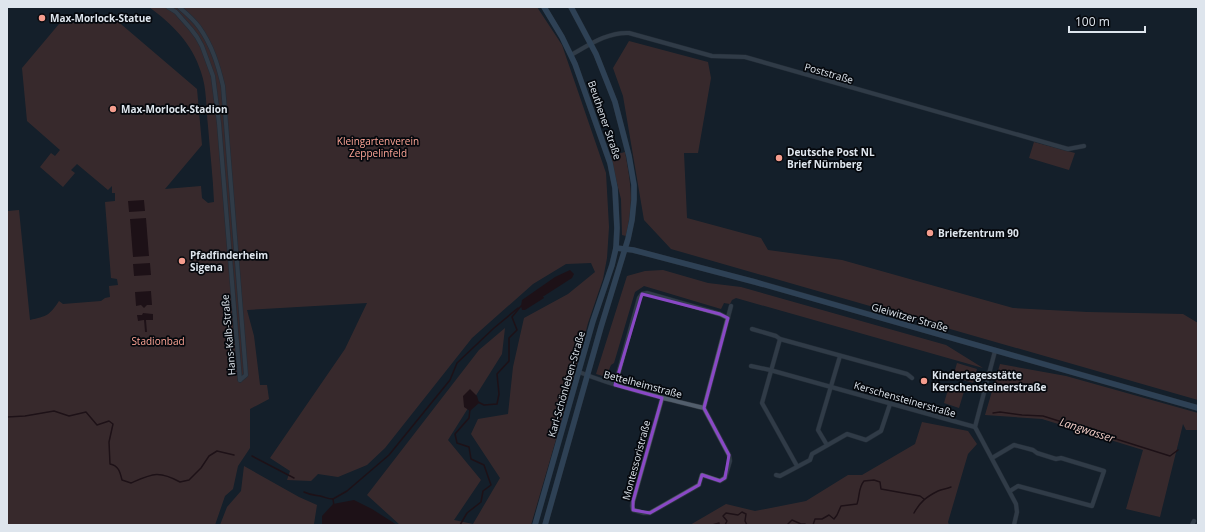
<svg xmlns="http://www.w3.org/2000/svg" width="1205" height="532" viewBox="0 0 1205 532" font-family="'Open Sans',sans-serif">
<rect width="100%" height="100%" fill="#141f2a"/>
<g fill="#633730">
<path d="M149,7H537L562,45L606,173L609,227L607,258L603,279L588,323L569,395L531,525H400L367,495L479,350L505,328L502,354L448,440L481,480L454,520L473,524L500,478L471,434L478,419L508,414L513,367L524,318L568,294L595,272L591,263L566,264L533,284L472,338L385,448L367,465L338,477L318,474L311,481L287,480L290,471L270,458L345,349L367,303L247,310L254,336L260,385H267L269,399L250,409V448L238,466L233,489L225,496L215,525H7V201L8,211L19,210L30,320C47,316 49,316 59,301L63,304L101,301L105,298L110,297L109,286L118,285L117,279L111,278L105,202L115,201V193H112V186L108,190L77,164L71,170L75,173L63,187L40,167L51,153L55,156L60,150L27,121L22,68L59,24L115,19L197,89L202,145L165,189L201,186L202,198L208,203L214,202C213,177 210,152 208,126C206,108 207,89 201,72C192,43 172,24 149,7Z"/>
<path d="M629,41L708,62L711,78L698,153H684L687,218L761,238L768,250L842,260L1013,308L1087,312L1183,314L1198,323V400L671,249L644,220L623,96L613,68Z"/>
<path d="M1034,142L1075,153L1069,170L1029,158Z"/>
<path d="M625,152C631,185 634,202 626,236L622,235L621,199L610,156Z"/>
<path d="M663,270L708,283L741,287L946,345L983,368L736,298L732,300L730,304L724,303L721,309L644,286L635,292L614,363L611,365L606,377L596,374L627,276L645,271Z"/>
<path d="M957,363L977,369L973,383L953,377Z"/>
<path d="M1000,364L1066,376L1198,413V430H1186L1183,424L1160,517L1126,509L1143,450L1042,419L985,415Z"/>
<path d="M950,383L965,388L959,408L944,403Z"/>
<path d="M922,422L968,431L977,444L968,454L948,522L949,525H690L726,504L755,511L806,501L848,475H862L915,444Z"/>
<path d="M244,466L299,497L317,505L314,524L315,525H220L227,507L241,491Z"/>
</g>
<g fill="#290000">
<path d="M144,200L145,211L129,212L128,201Z"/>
<path d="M146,218L149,256L133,257L130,219Z"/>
<path d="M150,263L151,275L134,276L133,264Z"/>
<path d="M570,270L574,274L572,278L544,296H543L544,298L525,310H522L521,306L522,300L555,277Z"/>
<path d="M151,291L152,305H147L144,308L141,305L136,306L135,292Z"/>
<path d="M143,313L153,314V320H146L147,332H145L144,320L138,321L137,315H142Z"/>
<path d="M470,389L477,396L479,403L470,411L464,407L463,396Z"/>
<path d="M354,500L372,509L397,525H322V516L333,504Z"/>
</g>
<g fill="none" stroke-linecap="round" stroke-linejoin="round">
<g stroke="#290000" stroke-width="1.5">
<path d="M478,402L484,405L497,404L499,394L497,374L509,361V338L517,330L512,317L521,306"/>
<path d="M993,413L1000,412L1022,415L1043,416L1170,456L1178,450"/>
<path d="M7,417L25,416L54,411L69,416L86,412L97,425L109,421L113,424L109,442L110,464C119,466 120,472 122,480L131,483C152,474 158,470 180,482L189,480L201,468L209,456L217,451L234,455"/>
<path d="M252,456L294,478"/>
<path d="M304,492C310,495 314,495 320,496C325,497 327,499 333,499L334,506"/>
<path d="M333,499L347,491L389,455L450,380L457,363L494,328L518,308"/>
<path d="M914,513C920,502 926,497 938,491C942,489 946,489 951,487"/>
<path d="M460,525L467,513L481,502L483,491L491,485L484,465L471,459L469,447L457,443L455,434L469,418L470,409"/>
<path d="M712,525L719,523V525"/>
<path d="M725,525L727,521L723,516L726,513L738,515L742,512L746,514L745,521L747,525"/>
<path d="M787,525L792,520L801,524H805L806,525"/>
<path d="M813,525L815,519H822L829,515L834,519L837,515L841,506L857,504C860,496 858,488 864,481L874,480L880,482L881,489L920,496L924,499"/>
</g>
<g stroke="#323942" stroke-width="5">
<g id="street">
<path d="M168,7L176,12L191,29L197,37L202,46L213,76L219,123L240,380"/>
<path d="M179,7C186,13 194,20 199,27C212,45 218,65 223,86L246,375L240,380"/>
<path d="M571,55C589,45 607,32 629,33L712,56L745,57L1068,149L1084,146"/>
<path d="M752,329L776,336L780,339"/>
<path d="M995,351L975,427L1016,504L1017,512L1014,525"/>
<path d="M751,366L770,370L975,427"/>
<path d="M579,372C619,388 662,398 704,408"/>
<path d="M615,385L639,298L642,294L647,293L720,314L728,318"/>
<path d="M662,398L633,501L632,506L633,510L644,513H650L699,485L702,475L720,481L725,478L730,461L729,455L704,408"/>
<path d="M704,408L731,306"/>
<path d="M827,445L818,430L840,356"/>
<path d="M992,458L1014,445L1033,450L1037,453L1056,459L1061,458L1104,471L1092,506L1018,486L1010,491"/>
<path d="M797,466L762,403L780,339L907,374L912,378"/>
<path d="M776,475L780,476L810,460L812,454L847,434L866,440L881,431L890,404"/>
<path d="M1192,525L1194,521"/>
</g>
</g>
<g stroke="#323942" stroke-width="6">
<g id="secondary">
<path d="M616,248L633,250L755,282L1198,408"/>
<path d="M535,525L593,321L612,265L616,248L617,228L615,188L610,163L575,64L562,37L544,7"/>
<path d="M545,525L601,327L628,239L632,220L634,200V185L629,156L615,102L596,54L571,7"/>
</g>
</g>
<use href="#street" stroke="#525e6c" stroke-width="4"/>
<use href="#secondary" stroke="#4f6c8b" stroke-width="5.5"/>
</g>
<path d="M0 0H1205V532H0ZM642,294L720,314L728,318L704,408L729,455L725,478L720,481L702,475L699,485L650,513L633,510V501L662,398L615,385Z" fill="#141f2a" fill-opacity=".55" fill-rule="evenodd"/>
<path fill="none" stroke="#8a48c6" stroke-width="3" stroke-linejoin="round" d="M642,294L720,314L728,318L704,408L729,455L725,478L720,481L702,475L699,485L650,513L633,510V501L662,398L615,385Z"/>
<g fill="#f59d8e" stroke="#05080d" stroke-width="1.5">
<circle cx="42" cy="18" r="4"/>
<circle cx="113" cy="109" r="4"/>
<circle cx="779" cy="158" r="4"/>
<circle cx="930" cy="233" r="4"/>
<circle cx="182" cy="261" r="4"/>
<circle cx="924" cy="381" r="4"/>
</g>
<g text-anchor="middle" stroke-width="3.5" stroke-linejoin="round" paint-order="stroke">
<g font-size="10" font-weight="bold" fill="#dee5ed" stroke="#05080d" text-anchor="start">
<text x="50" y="22">Max-Morlock-Statue</text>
<text x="121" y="113">Max-Morlock-Stadion</text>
<text x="787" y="156">Deutsche Post NL<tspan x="787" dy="12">Brief Nürnberg</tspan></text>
<text x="938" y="237">Briefzentrum 90</text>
<text x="190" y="259">Pfadfinderheim<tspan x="190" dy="12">Sigena</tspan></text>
<text x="932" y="379">Kindertagesstätte<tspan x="932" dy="12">Kerschensteinerstraße</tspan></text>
</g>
<g font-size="10" fill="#dee5ed" stroke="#05080d">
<text transform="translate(829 73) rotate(16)" y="4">Poststraße</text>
<text transform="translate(605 120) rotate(71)" y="4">Beuthener Straße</text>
<text transform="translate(910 317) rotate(16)" y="4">Gleiwitzer Straße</text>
<text transform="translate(228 335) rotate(-95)" y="4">Hans-Kalb-Straße</text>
<text transform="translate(566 384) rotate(-74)" y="4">Karl-Schönleben-Straße</text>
<text transform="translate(643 384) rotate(15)" y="4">Bettelheimstraße</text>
<text transform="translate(905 399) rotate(16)" y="4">Kerschensteinerstraße</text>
<text transform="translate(636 460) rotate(-75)" y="4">Montessoristraße</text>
</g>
<g font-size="10" fill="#fea596" stroke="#05080d">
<text x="378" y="145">Kleingartenverein<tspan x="378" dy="12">Zeppelinfeld</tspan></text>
<text x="158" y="345">Stadionbad</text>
</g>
<g font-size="11" font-style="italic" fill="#f3cec7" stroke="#05080d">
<text transform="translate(1087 430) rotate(18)" y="4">Langwasser</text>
</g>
</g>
<rect width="1205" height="532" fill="none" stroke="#dee5ed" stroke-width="16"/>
<path d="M1069 26v6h76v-6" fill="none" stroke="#dee5ed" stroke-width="2"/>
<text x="1075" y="26" font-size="12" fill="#dee5ed" stroke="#05080d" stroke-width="3" paint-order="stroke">100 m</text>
</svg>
